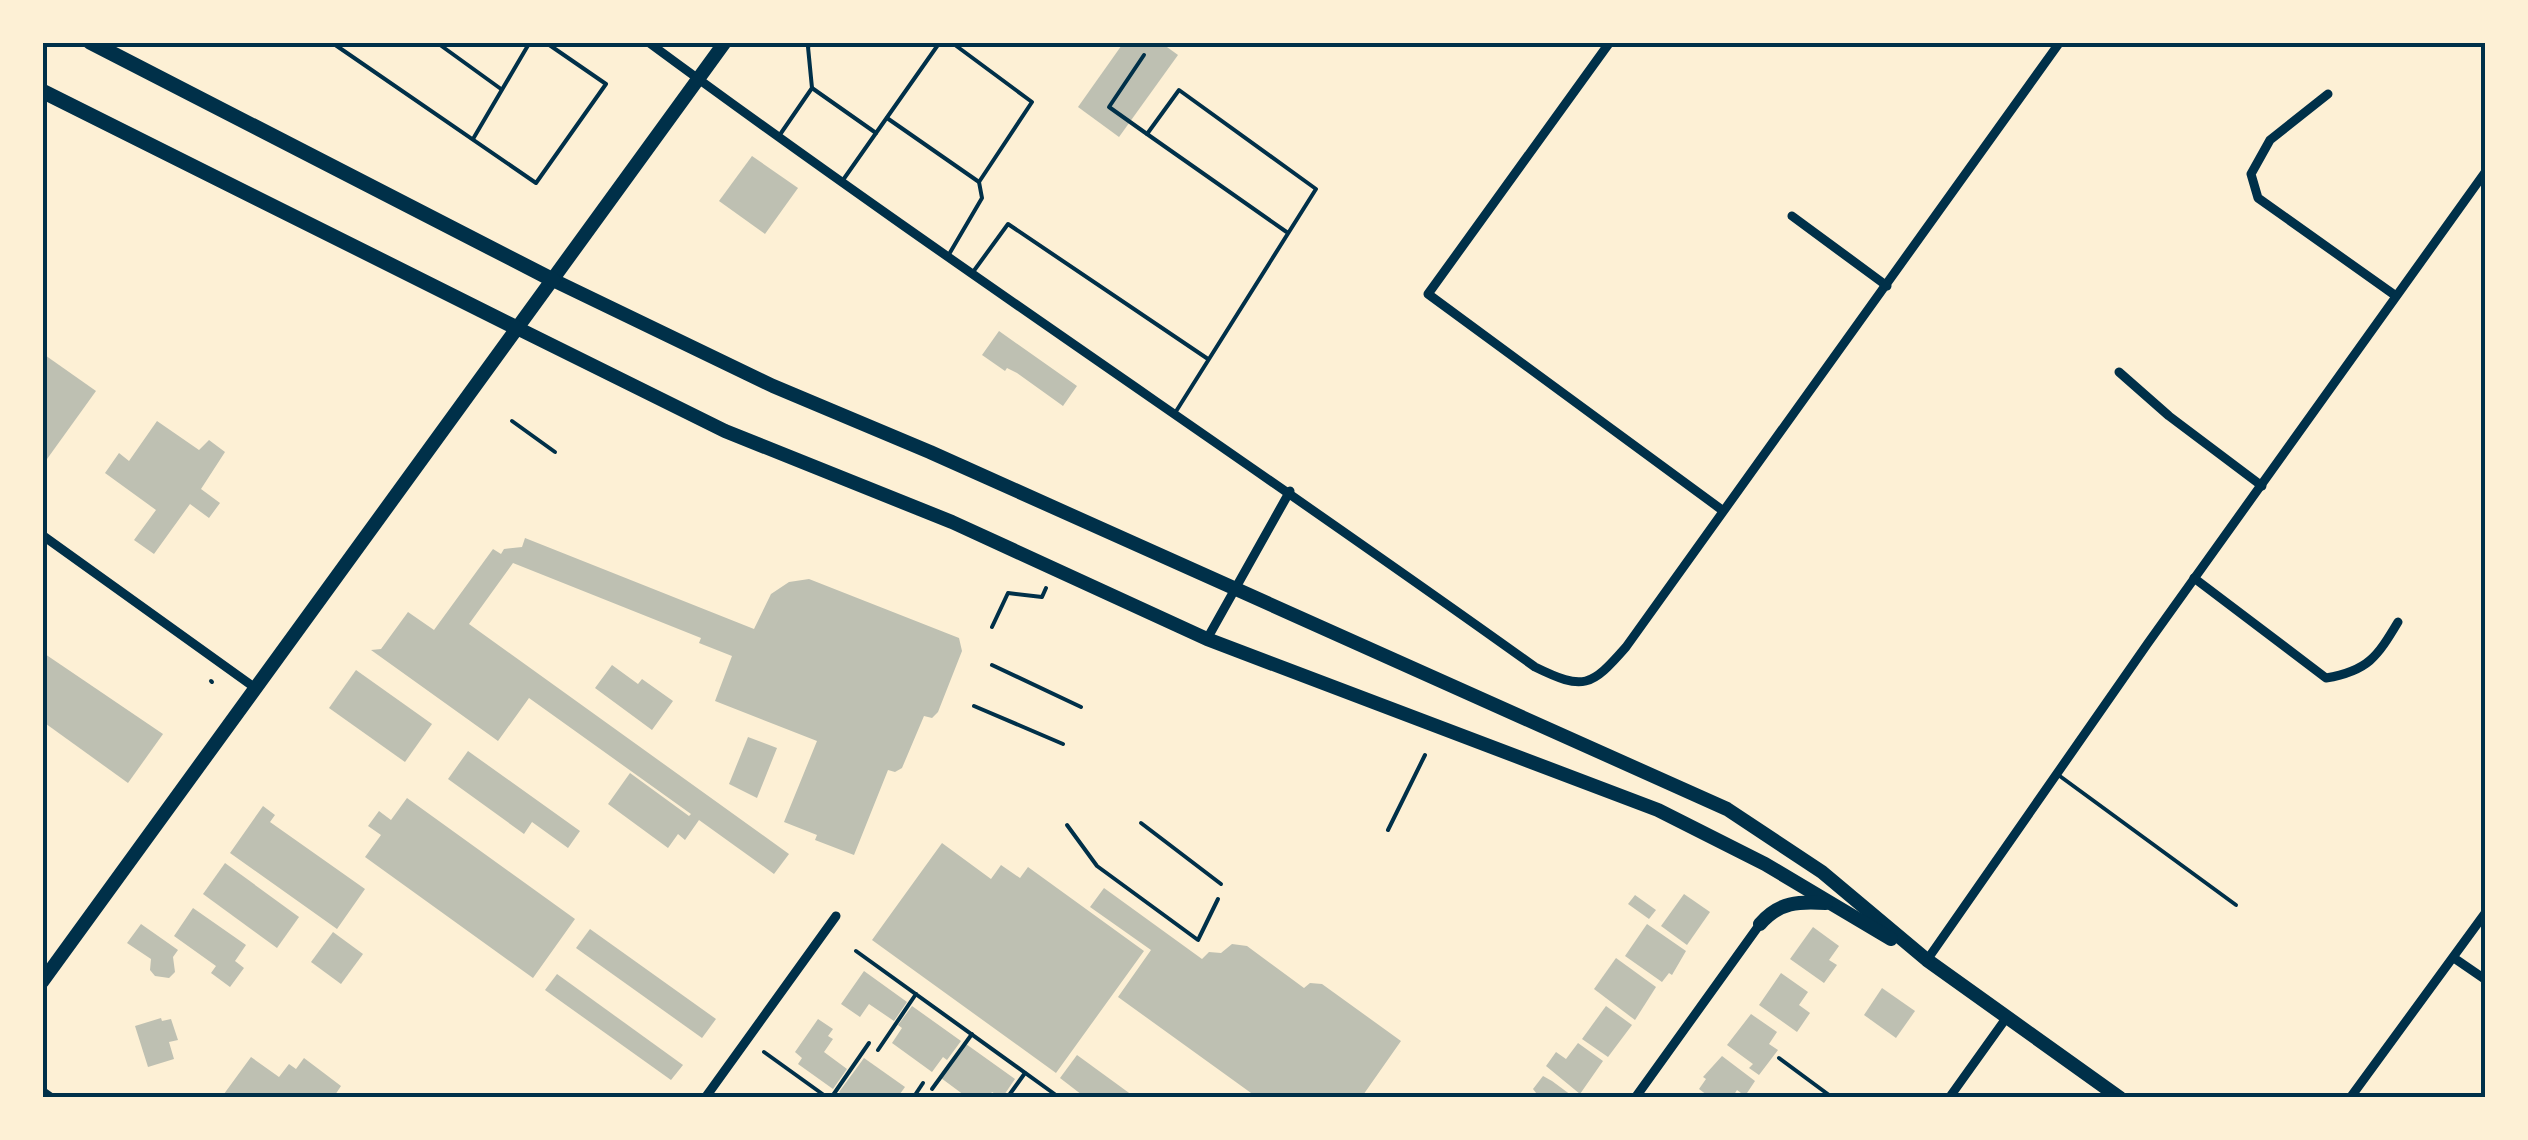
<svg xmlns="http://www.w3.org/2000/svg" width="2528" height="1140" viewBox="0 0 2528 1140" font-family="Karla,sans-serif">
<rect width="100%" height="100%" fill="#fdf0d5"/>
<g fill="#bec0b2">
<path d="M1124,42H1160L1178,55L1119,137L1078,107Z"/>
<path d="M752,156L798,188L765,234L719,201Z"/>
<path d="M999,331L1077,386L1063,406L1017,373L1007,368L1005,371L982,355Z"/>
<path d="M42,353L96,391L42,466Z"/>
<path d="M157,421L199,450L209,440L225,452L201,489L220,503L209,518L190,504L154,554L134,540L156,510L105,473L119,453L129,461Z"/>
<path d="M525,538L754,629L771,594L789,582L809,579L959,638L962,651L938,712L932,718L924,716L902,768L895,772L888,770L854,855L815,840L817,835L784,822L817,741L715,701L732,656L699,643L701,638L513,563L469,624L789,854L774,874L699,820L685,840L678,834L668,848L608,804L630,773L689,816L691,814L529,698L498,741L371,650L381,649L408,612L434,630L493,549L501,554L504,549L522,547Z"/>
<path d="M42,652L163,734L128,783L42,721Z"/>
<path d="M612,665L638,684L642,679L673,701L652,730L595,688Z"/>
<path d="M356,670L432,724L405,762L329,708Z"/>
<path d="M748,737L777,748L757,798L729,784Z"/>
<path d="M468,751L580,831L568,848L532,822L524,834L448,779Z"/>
<path d="M407,798L575,919L533,978L365,857L381,835L368,826L379,811L391,820Z"/>
<path d="M263,806L275,815L270,822L365,889L337,929L230,853Z"/>
<path d="M942,843L991,879L1001,865L1020,878L1028,867L1144,951L1056,1073L872,940Z"/>
<path d="M225,863L299,917L277,948L203,894Z"/>
<path d="M1104,888L1202,959L1209,952L1221,953L1232,944L1247,946L1304,988L1310,983L1322,984L1401,1041L1361,1098H1258L1118,997L1151,950L1090,907Z"/>
<path d="M1684,894L1710,912L1687,945L1661,926Z"/>
<path d="M1635,895L1656,910L1649,919L1628,904Z"/>
<path d="M193,908L246,945L235,961L244,968L230,987L211,973L216,966L174,936Z"/>
<path d="M141,924L178,950L173,957L175,972L169,978L155,976L150,970L151,959L127,943Z"/>
<path d="M1647,924L1686,951L1672,975L1669,973L1662,982L1625,956Z"/>
<path d="M1813,927L1839,946L1829,960L1837,965L1824,983L1790,959Z"/>
<path d="M590,929L716,1019L702,1038L576,948Z"/>
<path d="M333,932L363,954L341,984L311,962Z"/>
<path d="M1616,958L1656,987L1635,1020L1594,989Z"/>
<path d="M864,971L907,1002L894,1021L869,1004L860,1017L841,1004Z"/>
<path d="M1781,973L1808,992L1799,1005L1810,1013L1797,1032L1759,1005Z"/>
<path d="M557,974L683,1065L671,1080L545,990Z"/>
<path d="M1882,988L1915,1011L1896,1038L1864,1015Z"/>
<path d="M912,1006L961,1041L947,1060L943,1057L932,1072L892,1043L902,1028L898,1025Z"/>
<path d="M1606,1006L1632,1025L1608,1057L1582,1039Z"/>
<path d="M1751,1014L1777,1032L1769,1044L1778,1050L1759,1075L1749,1068L1753,1064L1727,1045Z"/>
<path d="M161,1018L162,1021L171,1019L178,1040L169,1042L174,1059L148,1067L135,1026Z"/>
<path d="M818,1019L833,1029L828,1036L833,1039L824,1052L847,1069L833,1089L798,1064L802,1058L795,1052Z"/>
<path d="M1578,1043L1603,1061L1580,1094L1546,1066L1556,1052L1566,1059Z"/>
<path d="M966,1044L1015,1079L1002,1098L992,1092L988,1098H968L941,1078Z"/>
<path d="M1077,1055L1136,1098H1086L1060,1078Z"/>
<path d="M1722,1056L1755,1081L1745,1096L1737,1090L1732,1098H1711L1699,1089L1706,1079L1703,1077Z"/>
<path d="M251,1057L279,1077L289,1064L296,1069L304,1058L341,1086L333,1098H221Z"/>
<path d="M864,1058L905,1087L897,1098H846L839,1092Z"/>
<path d="M1543,1076L1552,1081L1575,1098H1540L1533,1089Z"/>
</g>
<g fill="none" stroke-linecap="round" stroke-linejoin="round">
<g stroke="#003049" stroke-width="4">
<path d="M512,421L555,452"/>
<path d="M992,627L1008,593L1042,597L1046,588"/>
<path d="M211,681L212,682"/>
<path d="M1388,830L1425,755"/>
<path d="M856,951L1060,1098"/>
<path d="M878,1050L916,994"/>
<path d="M764,1052L828,1098"/>
<path d="M1779,1058L1829,1095"/>
<path d="M932,1089L972,1034"/>
<path d="M831,1098L869,1043"/>
<path d="M913,1098L923,1083"/>
<path d="M1007,1098L1025,1073"/>
</g>
<g stroke="#003049" stroke-width="4">
<path d="M331,42L536,183L606,84L545,42"/>
<path d="M436,42L501,89"/>
<path d="M951,42L1032,102L979,182"/>
<path d="M1144,55L1109,107L1147,134"/>
<path d="M812,88L876,133"/>
<path d="M887,118L979,182L982,198L948,256"/>
<path d="M779,136L812,88L808,47L812,42"/>
<path d="M473,139L530,42"/>
<path d="M843,180L940,42"/>
<path d="M973,272L1008,224L1208,359"/>
<path d="M1175,413L1316,189L1179,90L1147,134L1288,233"/>
<path d="M992,665L1081,707"/>
<path d="M974,706L1063,744"/>
<path d="M2057,774L2236,905"/>
<path d="M1141,823L1221,884"/>
<path d="M1067,825L1097,866L1198,940L1218,899"/>
</g>
<g stroke="#003049" stroke-width="9">
<path d="M648,42C939,257 1241,456 1535,667C1584,691 1591,687 1626,647L2060,42"/>
<path d="M1610,42L1428,294L1722,510"/>
<path d="M2328,94L2270,140L2251,174L2258,198L2396,296"/>
<path d="M1792,216L1887,286"/>
<path d="M2119,372L2169,416L2262,486"/>
<path d="M42,535L254,687"/>
<path d="M2194,578L2326,678C2368,671 2377,657 2398,622"/>
<path d="M1207,639L1290,491"/>
<path d="M2454,958L2486,980"/>
<path d="M1927,960L2148,643L2486,171"/>
<path d="M705,1098L836,916"/>
<path d="M1635,1098L1760,924"/>
<path d="M1949,1098L2007,1017"/>
<path d="M2350,1098L2486,912"/>
</g>
<path stroke="#003049" stroke-width="12" d="M42,1093L49,1098"/>
<g stroke="#003049" stroke-width="14">
<path d="M553,280L773,386L930,452L1727,809L1822,872L1927,960L2120,1098"/>
<path d="M519,329L725,431L952,522L1207,639L1658,810L1765,864L1891,939"/>
<path d="M1760,924C1779,902 1799,901 1826,903"/>
<path d="M42,982L725,42"/>
</g>
<g stroke="#003049" stroke-width="15">
<path d="M90,42L553,280"/>
<path d="M42,91L519,329"/>
</g>
</g>
<rect width="2528" height="1140" fill="none" stroke="#fdf0d5" stroke-width="90"/>
<rect x="45" y="45" width="2438" height="1050" fill="none" stroke="#003049" stroke-width="4"/>
</svg>
